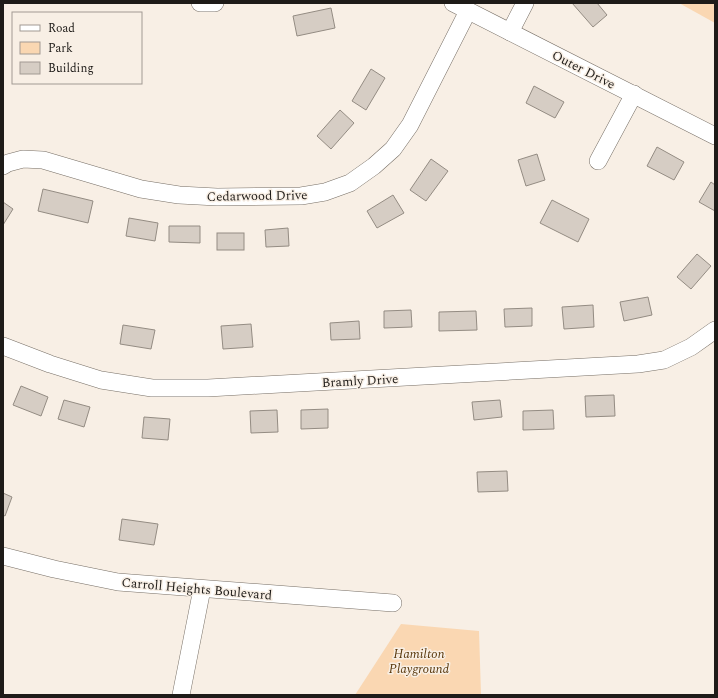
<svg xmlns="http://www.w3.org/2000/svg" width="718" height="698" viewBox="0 0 718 698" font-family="Spectral,serif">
<rect width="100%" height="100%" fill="#f8efe5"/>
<g fill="#fad7b2">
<path d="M679,3H715V23Z"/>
<path d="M401,624L479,631L481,695H355Z"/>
</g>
<g fill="#d6cdc4" stroke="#948c83">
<path d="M572,3H597L607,15L593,27Z"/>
<path d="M331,8L335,28L297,36L293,16Z"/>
<path d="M371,69L385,78L366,110L352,101Z"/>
<path d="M534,86L564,102L555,118L526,103Z"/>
<path d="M340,110L354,123L331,149L317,136Z"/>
<path d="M657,147L684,162L674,180L647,166Z"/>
<path d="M537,154L545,180L526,186L518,160Z"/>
<path d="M431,159L448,171L426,201L410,190Z"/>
<path d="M711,182L715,185V211L699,202Z"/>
<path d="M43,189L93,201L88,223L38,211Z"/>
<path d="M393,195L404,213L377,228L367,211Z"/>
<path d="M552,200L589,219L578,242L540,223Z"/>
<path d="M3,202L13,209L3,225Z"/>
<path d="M129,218L158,223L155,241L126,236Z"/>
<path d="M169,226H200V243L169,242Z"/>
<path d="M288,228L289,246L266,247L265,230Z"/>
<rect x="217" y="233" width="27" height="17"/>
<path d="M697,254L711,266L691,289L677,277Z"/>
<path d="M648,297L652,315L624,321L620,302Z"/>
<path d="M593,305L594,327L564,329L562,307Z"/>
<path d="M532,308V326L505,327L504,309Z"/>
<path d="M411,310L412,327L384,328V311Z"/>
<path d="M476,311L477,330L439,331V312Z"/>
<path d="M359,321L360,339L331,340L330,323Z"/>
<path d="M251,324L253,347L223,349L221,326Z"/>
<path d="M123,325L155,330L151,349L120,344Z"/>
<path d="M21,386L48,397L41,416L13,405Z"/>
<path d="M614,395L615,416L586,417L585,396Z"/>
<path d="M64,400L90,407L84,427L58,419Z"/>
<path d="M500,400L502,417L474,420L472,402Z"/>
<path d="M328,409V428L301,429V410Z"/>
<path d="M277,410L278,432L251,433L250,411Z"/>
<path d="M553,410L554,429L523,430V411Z"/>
<path d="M144,417L170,419L168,440L142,438Z"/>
<path d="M507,471L508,491L478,492L477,472Z"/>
<path d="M3,493L12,497L5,516L3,515Z"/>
<path d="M122,519L158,524L154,545L119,540Z"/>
</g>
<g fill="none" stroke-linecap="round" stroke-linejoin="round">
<g stroke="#776f66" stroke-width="18">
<g id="minor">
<path d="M200,3H215"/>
<path d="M453,3L715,136"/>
<path d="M510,32L525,3"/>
<path d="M598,161L634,94"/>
<path d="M3,166L8,163L23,159L43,160L141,189L179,195L217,197L301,196L325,192L350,183L374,166L393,149L410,125L468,11"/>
<path d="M3,346L50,364L101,380L152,388H208L638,364L664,360L691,347L715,330"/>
<path d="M3,556L54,569L118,582L393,603"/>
<path d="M181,695L202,589"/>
</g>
</g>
<use href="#minor" stroke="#fff" stroke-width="17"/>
</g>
<g text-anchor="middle" stroke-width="3" stroke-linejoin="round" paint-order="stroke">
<g font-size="13" fill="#1e1b18" stroke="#f8efe5">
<text transform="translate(584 69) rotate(27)" y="5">Outer Drive</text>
<text transform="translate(257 195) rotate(-1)" y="5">Cedarwood Drive</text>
<text transform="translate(360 380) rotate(-3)" y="5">Bramly Drive</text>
<text transform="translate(197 588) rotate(5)" y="5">Carroll Heights Boulevard</text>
</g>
<g font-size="13" font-style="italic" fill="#59380c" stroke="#f8efe5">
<text x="419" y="658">Hamilton<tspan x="419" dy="15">Playground</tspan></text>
</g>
</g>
<rect width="718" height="698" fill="none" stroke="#1e1b18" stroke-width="8"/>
<rect x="12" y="12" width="130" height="72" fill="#f8efe5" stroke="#a19a93"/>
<rect x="20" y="25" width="20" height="6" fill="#ffffff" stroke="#a19a93"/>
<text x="48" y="32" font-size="12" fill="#1e1b18">Road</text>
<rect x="20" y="42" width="20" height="12" fill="#fad7b2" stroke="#a19a93"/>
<text x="48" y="52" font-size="12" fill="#1e1b18">Park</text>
<rect x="20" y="62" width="20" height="12" fill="#d6cdc4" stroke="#a19a93"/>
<text x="48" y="72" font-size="12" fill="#1e1b18">Building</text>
</svg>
